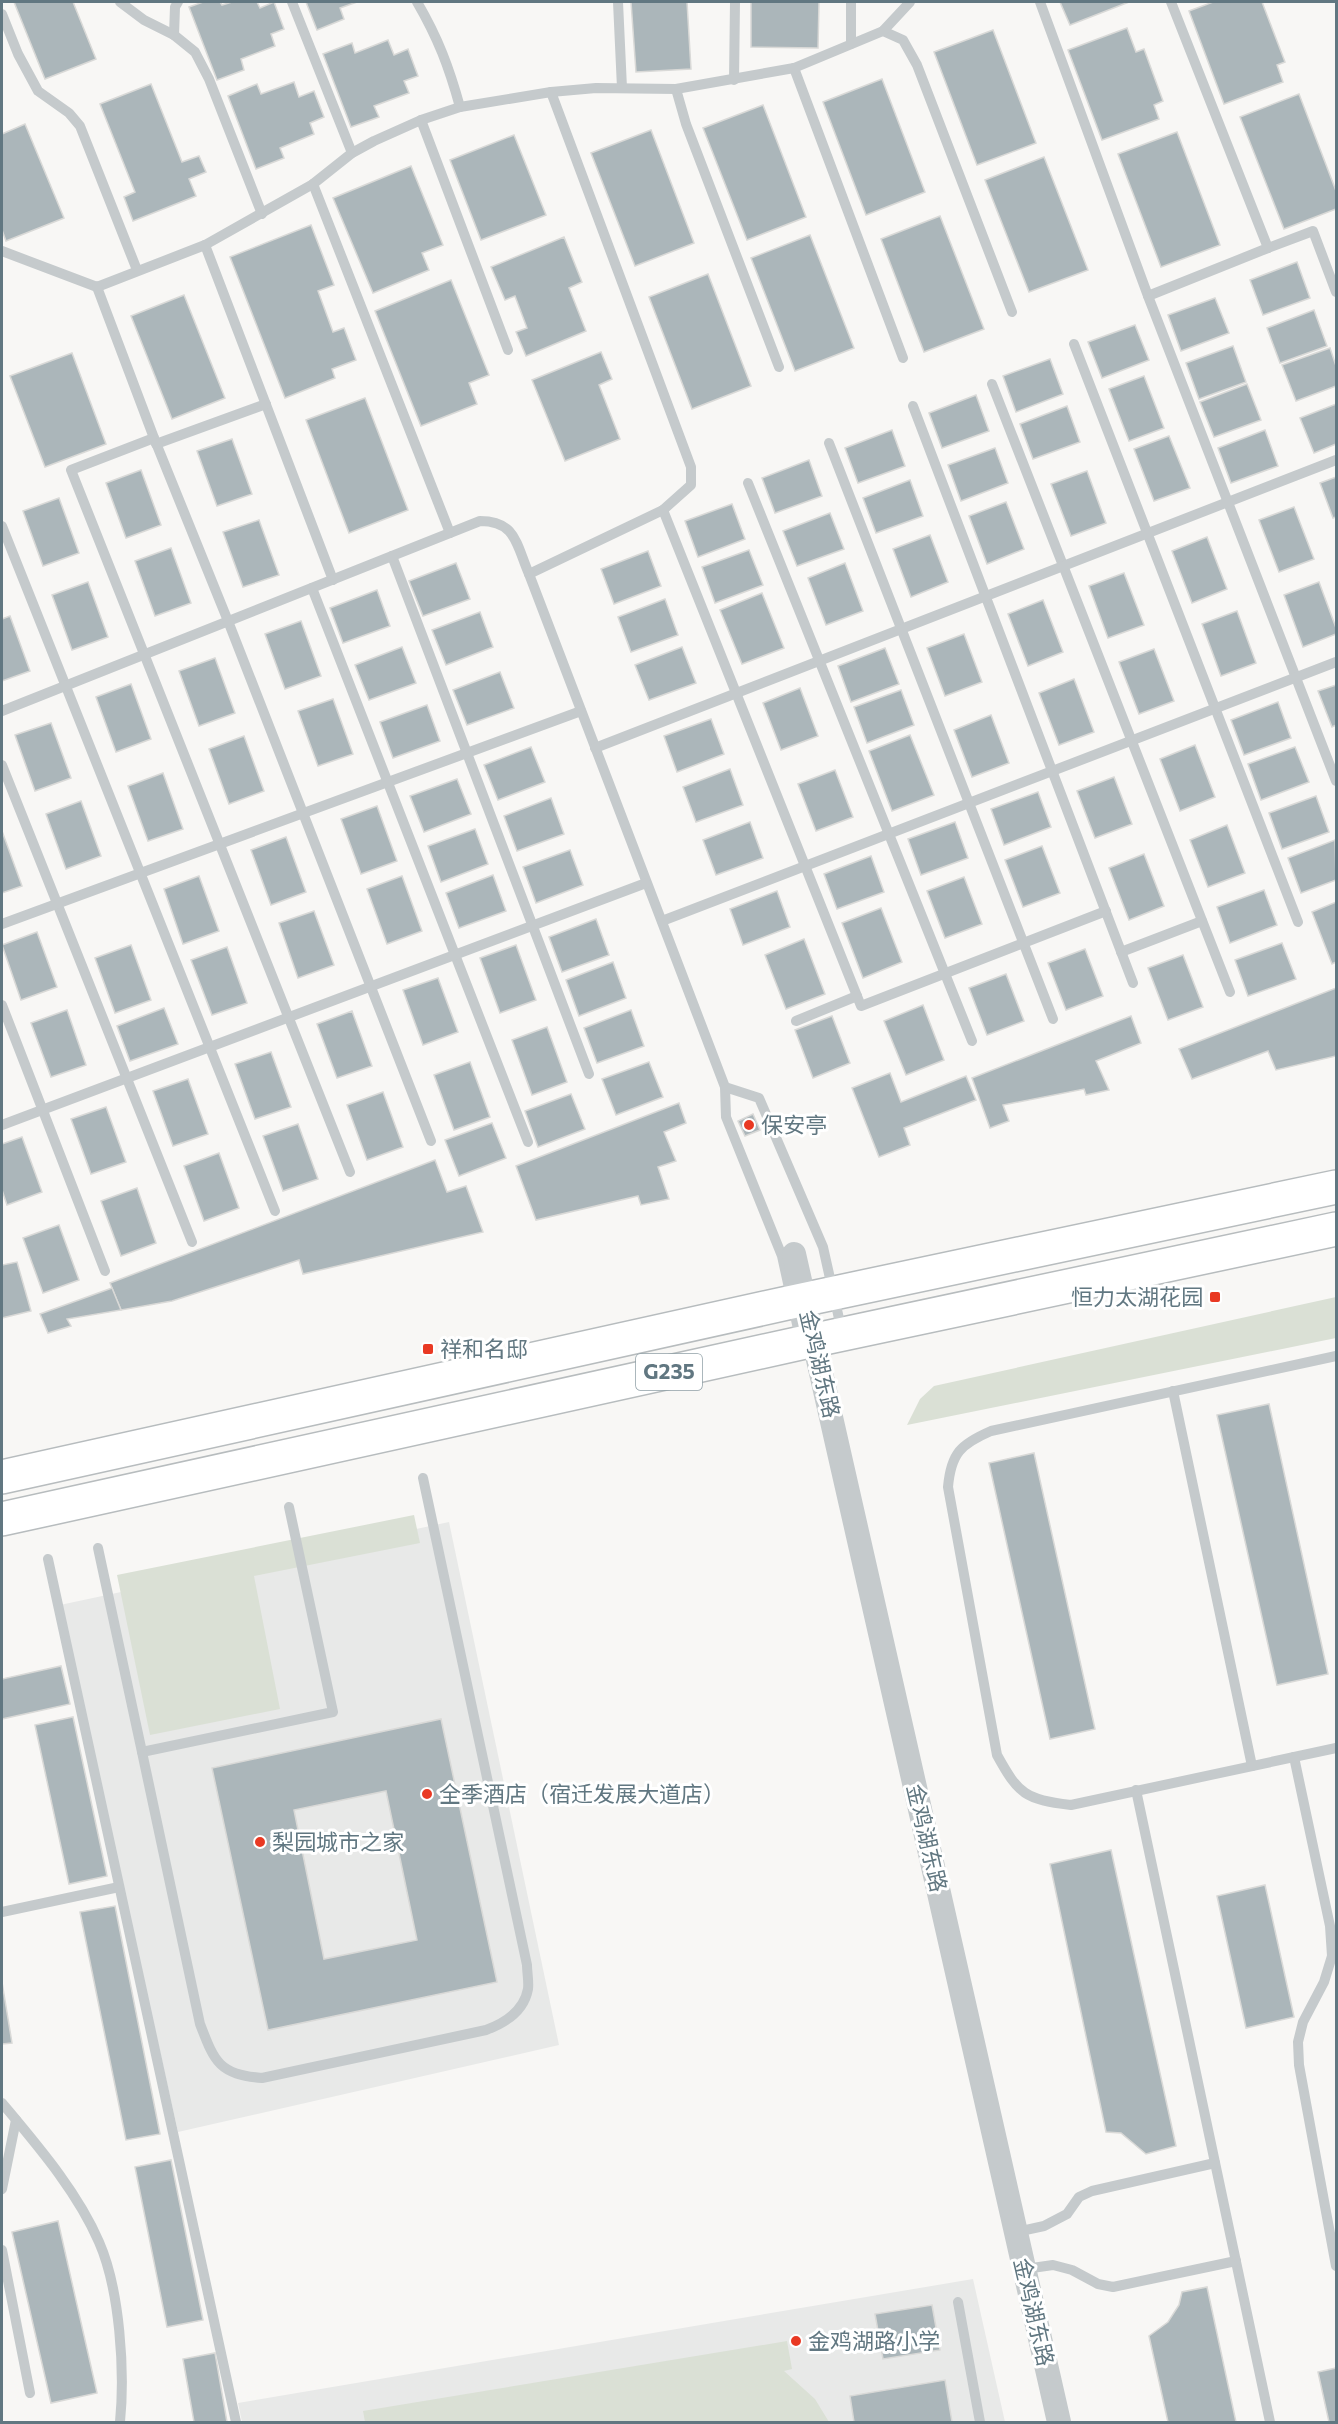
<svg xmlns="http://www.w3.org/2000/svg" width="1338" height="2424" viewBox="0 0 1338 2424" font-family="Commissioner,'Noto Sans SC',sans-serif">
<rect width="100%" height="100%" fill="#f8f7f5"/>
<g fill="#e8e9e8">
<path d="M449,1522L559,2045L178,2132L60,1605Z"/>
<path d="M973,2279L1005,2422H242L238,2403Z"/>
</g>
<g fill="#dae0d5">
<path d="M1336,1297V1338L907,1425L920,1399L934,1386Z"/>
<path d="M414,1515L420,1543L254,1576L280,1709L150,1735L117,1575Z"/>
<path d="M787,2341L792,2369L784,2371L815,2399L829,2422H365L363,2411Z"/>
</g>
<g fill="#abb6ba" stroke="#d9d9d7" stroke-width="1.5" fill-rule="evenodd">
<path d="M14,2H73L96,59L45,79Z"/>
<path d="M203,2H220L222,5L232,2H257L260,8L274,2L284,29L271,34L275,46L241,59L244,70L217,80L189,7Z"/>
<path d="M306,2H357L340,8L344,19L317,30Z"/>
<path d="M631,2H687L691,69L636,72Z"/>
<path d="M751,2H819L818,48L751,47Z"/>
<path d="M1060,2H1129L1070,25Z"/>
<path d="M1213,2H1262L1285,62L1277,65L1283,82L1224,104L1189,11Z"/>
<path d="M1127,28L1136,52L1144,49L1163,101L1154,105L1159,119L1102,140L1068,50Z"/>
<path d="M993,30L1036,143L977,165L934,52Z"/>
<path d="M388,40L394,55L408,49L418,76L404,81L409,93L374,106L379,117L351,127L323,54L352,43L355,53Z"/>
<path d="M882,79L925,192L866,215L823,102Z"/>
<path d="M294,82L299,97L314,91L324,117L310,123L314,134L280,148L284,158L256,169L228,96L257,84L261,94Z"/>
<path d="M151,84L182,162L199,156L206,172L189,179L196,196L133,221L124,197L135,192L100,104Z"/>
<path d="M1299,94L1336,191V209L1284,229L1240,117Z"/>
<path d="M763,105L806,217L747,240L703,128Z"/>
<path d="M25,124L64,218L6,241L2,230V134Z"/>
<path d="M651,130L694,243L635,266L591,153Z"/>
<path d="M1177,132L1220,245L1161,267L1118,154Z"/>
<path d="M514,135L546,215L481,240L450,160Z"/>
<path d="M1044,157L1088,270L1029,292L985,180Z"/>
<path d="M411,166L443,245L422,253L429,270L373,293L333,198Z"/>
<path d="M940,216L984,329L924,352L881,239Z"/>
<path d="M311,225L334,285L318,291L333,332L344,328L356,360L332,369L335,378L285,398L230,257Z"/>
<path d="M810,235L854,348L795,371L751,258Z"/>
<path d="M564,237L582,282L569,288L586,331L526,356L516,332L527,328L515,296L505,300L491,267Z"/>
<path d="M1297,262L1310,298L1263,315L1250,280Z"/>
<path d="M708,274L751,386L692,409L649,297Z"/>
<path d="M451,280L489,375L469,383L477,404L421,426L375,311Z"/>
<path d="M184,295L225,398L172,419L131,316Z"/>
<path d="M1215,298L1229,333L1181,351L1168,315Z"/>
<path d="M1314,310L1327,346L1280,363L1267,328Z"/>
<path d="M1135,325L1149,360L1102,378L1088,342Z"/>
<path d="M1233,346L1246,382L1199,399L1186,363Z"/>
<path d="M1330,348L1336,366V386L1296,401L1282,365Z"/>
<path d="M601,352L612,379L599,385L620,439L565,461L532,380Z"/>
<path d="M72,353L106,444L45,467L10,376Z"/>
<path d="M1050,359L1063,394L1016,412L1003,376Z"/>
<path d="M1144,376L1164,428L1129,441L1109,389Z"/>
<path d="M1247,384L1261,420L1214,437L1200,402Z"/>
<path d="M976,395L989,431L942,448L929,413Z"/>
<path d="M365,398L408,510L349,533L306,420Z"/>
<path d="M1336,404V444L1314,453L1300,418Z"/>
<path d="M1067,406L1080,442L1033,459L1020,424Z"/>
<path d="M892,430L905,466L858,483L845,448Z"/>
<path d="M1265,430L1278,466L1231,483L1218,448Z"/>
<path d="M1169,436L1190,488L1154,501L1134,449Z"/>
<path d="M232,439L252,494L217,506L197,451Z"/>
<path d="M995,448L1008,483L961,501L948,465Z"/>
<path d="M809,460L822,496L775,513L762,478Z"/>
<path d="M141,470L161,525L126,538L106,483Z"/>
<path d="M1087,471L1106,523L1071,536L1051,484Z"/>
<path d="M1336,477V517L1333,518L1320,483Z"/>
<path d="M910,480L923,516L876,533L863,498Z"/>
<path d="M59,498L79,553L43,566L23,511Z"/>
<path d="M1006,502L1024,549L987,564L969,516Z"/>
<path d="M732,504L745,539L698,557L685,521Z"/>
<path d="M1294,507L1314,559L1279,572L1259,520Z"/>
<path d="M830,513L844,549L797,566L783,531Z"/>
<path d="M259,520L279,575L243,587L223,532Z"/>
<path d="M930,535L948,582L911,597L893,549Z"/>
<path d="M1207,537L1227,589L1192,603L1172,551Z"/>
<path d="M171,548L191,603L155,616L135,561Z"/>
<path d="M749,550L763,585L715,603L702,567Z"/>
<path d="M648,551L661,586L614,604L601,569Z"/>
<path d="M456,563L470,599L423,616L409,581Z"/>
<path d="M845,563L863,611L826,625L808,578Z"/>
<path d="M1124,573L1144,625L1108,638L1089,586Z"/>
<path d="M88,582L108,637L72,650L52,595Z"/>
<path d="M1319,582L1336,628V634L1303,647L1284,595Z"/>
<path d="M377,590L390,626L343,643L330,608Z"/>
<path d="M762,593L784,648L742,664L720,610Z"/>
<path d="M665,599L678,635L631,652L618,617Z"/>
<path d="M1043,600L1063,652L1028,666L1008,614Z"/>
<path d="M1237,611L1256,663L1221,676L1202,624Z"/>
<path d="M480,612L493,647L446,665L432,630Z"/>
<path d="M10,616L30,671L2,681V619Z"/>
<path d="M301,621L321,676L285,689L265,634Z"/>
<path d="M964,634L982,682L945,696L927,648Z"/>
<path d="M402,647L416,683L369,700L355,665Z"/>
<path d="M682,647L696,683L649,700L635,665Z"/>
<path d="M885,648L899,684L851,702L838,666Z"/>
<path d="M1154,649L1174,701L1139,714L1119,662Z"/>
<path d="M215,658L235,713L199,726L179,671Z"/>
<path d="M500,672L514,708L467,725L453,690Z"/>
<path d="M1074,679L1094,732L1059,745L1039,693Z"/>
<path d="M131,684L151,739L116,752L96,697Z"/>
<path d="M1336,685V725L1332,727L1318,691Z"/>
<path d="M800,688L818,736L781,750L763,703Z"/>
<path d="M901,690L914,725L867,743L854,707Z"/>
<path d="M333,699L353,754L318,766L298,711Z"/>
<path d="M1278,702L1291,738L1244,755L1231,720Z"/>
<path d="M427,705L440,741L393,758L380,722Z"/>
<path d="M991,715L1009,763L972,777L954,730Z"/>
<path d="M711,719L724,754L677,772L664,736Z"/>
<path d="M51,723L71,778L35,791L15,735Z"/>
<path d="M910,735L934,795L892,811L869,751Z"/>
<path d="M244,736L264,791L229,804L209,749Z"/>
<path d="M1195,745L1215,797L1180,811L1160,759Z"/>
<path d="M531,747L545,782L498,800L484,765Z"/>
<path d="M1295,747L1309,782L1261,800L1248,764Z"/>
<path d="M730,769L743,805L696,822L683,787Z"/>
<path d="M835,770L853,817L816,831L798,784Z"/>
<path d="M163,773L183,829L148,841L128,786Z"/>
<path d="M1114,777L1132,824L1095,838L1077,791Z"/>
<path d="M457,779L471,814L424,832L410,796Z"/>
<path d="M1038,792L1051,827L1004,845L991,809Z"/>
<path d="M1316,796L1329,832L1282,849L1269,813Z"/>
<path d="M551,798L564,834L517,851L504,816Z"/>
<path d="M81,801L101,856L66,869L46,814Z"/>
<path d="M377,806L397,861L361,874L341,819Z"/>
<path d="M750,822L763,858L716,875L703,840Z"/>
<path d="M955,822L968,858L921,875L908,839Z"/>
<path d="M1227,825L1245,873L1208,887L1190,840Z"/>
<path d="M475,829L488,864L441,882L428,846Z"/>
<path d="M2,831L22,886L2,893Z"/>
<path d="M286,837L306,892L271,905L251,850Z"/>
<path d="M1335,840L1336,880L1301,893L1288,858Z"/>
<path d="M1042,846L1060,893L1023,907L1005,860Z"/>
<path d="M570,850L583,885L536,903L523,867Z"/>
<path d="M1144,854L1164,906L1129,920L1109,868Z"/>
<path d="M871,856L884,892L837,909L824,874Z"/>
<path d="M493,875L506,911L459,928L446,893Z"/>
<path d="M199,876L219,931L183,944L164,889Z"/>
<path d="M402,876L422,931L387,944L367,889Z"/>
<path d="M964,877L982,924L945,938L927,891Z"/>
<path d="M1264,890L1277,925L1230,943L1217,907Z"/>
<path d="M777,891L790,927L743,945L730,909Z"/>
<path d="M1336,902V962L1332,964L1312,912Z"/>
<path d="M881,908L902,962L863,978L842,923Z"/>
<path d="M314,911L334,965L298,978L279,923Z"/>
<path d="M596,919L609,955L562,972L549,937Z"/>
<path d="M37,932L57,987L21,1000L2,945Z"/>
<path d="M804,939L825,994L786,1009L765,955Z"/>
<path d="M1282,943L1296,979L1248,996L1235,960Z"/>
<path d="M131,945L151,1000L115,1013L95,958Z"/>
<path d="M516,945L536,1000L500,1013L480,958Z"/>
<path d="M227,947L247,1003L212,1015L191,960Z"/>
<path d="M1085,949L1103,996L1066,1010L1048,963Z"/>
<path d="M1183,955L1203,1007L1168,1020L1148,968Z"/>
<path d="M613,962L626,998L579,1016L566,980Z"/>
<path d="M1006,974L1024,1021L987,1035L969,988Z"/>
<path d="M438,978L458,1032L423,1045L403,990Z"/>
<path d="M1336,988V1056L1276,1070L1268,1051L1192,1079L1179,1049Z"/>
<path d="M923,1005L944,1060L906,1075L884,1021Z"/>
<path d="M164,1008L178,1044L130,1061L117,1026Z"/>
<path d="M67,1010L86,1065L51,1077L31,1023Z"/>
<path d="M631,1010L644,1046L597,1063L584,1028Z"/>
<path d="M352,1011L372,1066L337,1078L317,1024Z"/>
<path d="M832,1016L850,1063L813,1078L795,1030Z"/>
<path d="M1131,1016L1141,1043L1096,1061L1109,1090L1086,1095L1084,1089L1003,1105L1009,1121L990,1128L972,1078Z"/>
<path d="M547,1027L567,1082L532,1095L512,1040Z"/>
<path d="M271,1052L291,1107L255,1119L235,1064Z"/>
<path d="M470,1062L490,1117L454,1130L434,1075Z"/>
<path d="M649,1062L663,1097L616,1115L602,1079Z"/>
<path d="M890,1073L901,1102L966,1076L976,1100L904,1128L910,1145L879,1157L852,1088Z"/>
<path d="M188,1079L208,1134L173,1146L153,1091Z"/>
<path d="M383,1092L403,1147L367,1160L347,1105Z"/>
<path d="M571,1094L585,1129L538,1147L525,1111Z"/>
<path d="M679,1103L686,1123L664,1132L676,1161L658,1167L669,1199L641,1205L638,1196L536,1220L516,1166Z"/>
<path d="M106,1107L126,1162L91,1174L71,1119Z"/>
<path d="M753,1114L760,1130L745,1136L738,1121Z"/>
<path d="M492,1123L506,1158L459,1176L445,1140Z"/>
<path d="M298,1124L318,1179L283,1191L263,1136Z"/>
<path d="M22,1137L42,1192L7,1205L2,1190V1144Z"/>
<path d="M219,1153L239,1208L204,1221L184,1166Z"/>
<path d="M435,1160L447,1192L466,1186L483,1232L303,1274L299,1260L172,1301L121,1310L110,1283Z"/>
<path d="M137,1188L156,1243L121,1256L101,1201Z"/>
<path d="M59,1225L79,1280L43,1293L23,1238Z"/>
<path d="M17,1262L31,1311L2,1318V1265Z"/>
<path d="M112,1288L121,1310L67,1319L71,1326L48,1333L40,1314Z"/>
<path d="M1269,1404L1328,1674L1277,1685L1217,1415Z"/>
<path d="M1034,1453L1095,1729L1050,1739L989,1463Z"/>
<path d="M61,1666L70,1704L2,1719V1679Z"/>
<path d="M73,1717L107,1876L69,1884L35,1725Z"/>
<path d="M441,1719L497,1982L268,2030L212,1768ZM386,1791L417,1940L324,1959L294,1810Z"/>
<path d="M1111,1850L1176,2146L1146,2154L1121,2133L1106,2132L1050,1864Z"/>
<path d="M1265,1885L1294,2017L1246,2028L1217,1896Z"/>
<path d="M115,1906L160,2134L126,2140L80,1912Z"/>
<path d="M2,1982L12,2043L2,2044Z"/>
<path d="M171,2160L203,2320L167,2327L135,2167Z"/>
<path d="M58,2221L97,2393L51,2403L12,2232Z"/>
<path d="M1207,2287L1236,2422H1168L1149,2336L1168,2322L1179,2305L1182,2292Z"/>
<path d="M932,2305L940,2350L883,2359L875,2314Z"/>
<path d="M215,2353L227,2422H194L183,2359Z"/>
<path d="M1336,2368V2422H1329L1318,2372Z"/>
<path d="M945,2380L952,2422H854L850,2396Z"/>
</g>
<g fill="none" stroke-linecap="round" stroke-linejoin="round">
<g stroke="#b7bcbe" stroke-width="36">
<g id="trunk">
<path d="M2,1477L792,1302L1336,1187"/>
<path d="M2,1519L801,1343L1336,1229"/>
</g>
</g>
<g stroke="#c5cacc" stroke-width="10">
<path d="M120,2L144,20L174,35L195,52L209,79L262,214"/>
<path d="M292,2L352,153"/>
<path d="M417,2C438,38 449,67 460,107"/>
<path d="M618,2L622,88"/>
<path d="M851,2V44"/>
<path d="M1040,2L1148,296L1336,781"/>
<path d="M2,14L18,54L38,91L69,113L80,126L137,270"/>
<path d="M883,31L903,40L917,65L1012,312"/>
<path d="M174,35L175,7L178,2"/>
<path d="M794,68L903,358"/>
<path d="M734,80L735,2"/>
<path d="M676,89L686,124L779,367"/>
<path d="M421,120L508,350"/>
<path d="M313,184L450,533"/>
<path d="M205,245L333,580"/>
<path d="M1268,248L1313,231L1336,292"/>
<path d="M2,251L97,287L205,245L313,184L352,153L374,141L421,120L460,107L551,92L596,88L676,89L794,68L883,31L910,2"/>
<path d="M97,287L154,438L228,621L431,1141"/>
<path d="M1148,296L1268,248L1171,2"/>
<path d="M1074,344L1298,922"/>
<path d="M992,384L1230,992"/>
<path d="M913,406L1133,983"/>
<path d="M154,438L71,470L350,1172"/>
<path d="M829,443L1053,1019"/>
<path d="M156,444L266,404"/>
<path d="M748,483L972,1041"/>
<path d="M663,510L861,1006L1106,911"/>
<path d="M2,526L275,1211"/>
<path d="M392,556L589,1074"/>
<path d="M529,574L663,510L691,485V467L551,92"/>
<path d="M312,588L528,1142"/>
<path d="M2,711L480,521C516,521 516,544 529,574L725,1087"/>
<path d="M595,748L1336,460"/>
<path d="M2,765L192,1242"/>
<path d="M662,921L1336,662"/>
<path d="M2,924L581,711"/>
<path d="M1121,952L1202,921"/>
<path d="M2,1005L105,1271"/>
<path d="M796,1021L857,996"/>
<path d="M2,1125L646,883"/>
<path d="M800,1338L782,1256L726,1117L725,1087L759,1098L823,1247L842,1332"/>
<path d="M1336,1356L991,1431C961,1444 951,1453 948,1487L997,1755C1019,1795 1025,1799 1071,1805L1336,1748"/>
<path d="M1173,1391L1252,1766"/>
<path d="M289,1507L333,1712L142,1752L200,2024C215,2063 219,2074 262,2078L486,2030C505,2023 524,2011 528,1989C529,1982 527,1972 527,1965L423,1478"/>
<path d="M98,1548L142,1752"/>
<path d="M48,1559L236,2422"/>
<path d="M1294,1757L1330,1926L1332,1956L1324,1982L1303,2022L1298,2042L1299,2065L1336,2266"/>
<path d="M1136,1790L1270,2422"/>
<path d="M2,1912L119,1887"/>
<path d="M2,2103C37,2145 77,2191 99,2242C120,2290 125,2371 120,2422"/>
<path d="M2,2189L16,2120"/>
<path d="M1016,2232L1044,2226L1067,2214L1079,2197L1092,2191L1215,2163"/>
<path d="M2,2250L30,2393"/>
<path d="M1025,2269L1053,2265L1072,2270L1098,2284L1113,2287L1236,2261"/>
<path d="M958,2302L980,2422"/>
</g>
<path stroke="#c5cacc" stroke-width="24" d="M794,1254L1059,2422"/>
<use href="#trunk" stroke="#fff" stroke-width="33"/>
</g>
<g fill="#e93923" stroke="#fff" stroke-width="2">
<circle cx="749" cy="1125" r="6"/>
<rect x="1209" y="1291" width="12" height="12" rx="3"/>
<rect x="422" y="1343" width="12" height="12" rx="3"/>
<circle cx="427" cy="1794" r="6"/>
<circle cx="260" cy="1842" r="6"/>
<circle cx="796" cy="2341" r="6"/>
</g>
<g text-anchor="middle" stroke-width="6" stroke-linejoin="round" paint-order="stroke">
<rect fill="#fff" stroke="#90a0a7" stroke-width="1.5" x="636" y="1354" width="66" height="36" rx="4.5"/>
<g font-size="21" font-weight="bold" fill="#617781">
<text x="669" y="1379">G235</text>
</g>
<g font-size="22" fill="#617781" stroke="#fff" text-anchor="start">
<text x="761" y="1133">保安亭</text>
<text x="1203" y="1305" text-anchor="end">恒力太湖花园</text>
<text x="440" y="1357">祥和名邸</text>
<text x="439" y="1802">全季酒店（宿迁发展大道店）</text>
<text x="272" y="1850">梨园城市之家</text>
<text x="808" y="2349">金鸡湖路小学</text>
</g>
<g font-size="22" fill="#617781" stroke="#fff">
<text transform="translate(820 1364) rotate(77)" y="8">金鸡湖东路</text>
<text transform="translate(927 1838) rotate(77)" y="8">金鸡湖东路</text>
<text transform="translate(1034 2312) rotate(77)" y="8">金鸡湖东路</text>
</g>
</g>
<rect width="1338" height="2424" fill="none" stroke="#617781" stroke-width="6"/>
</svg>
